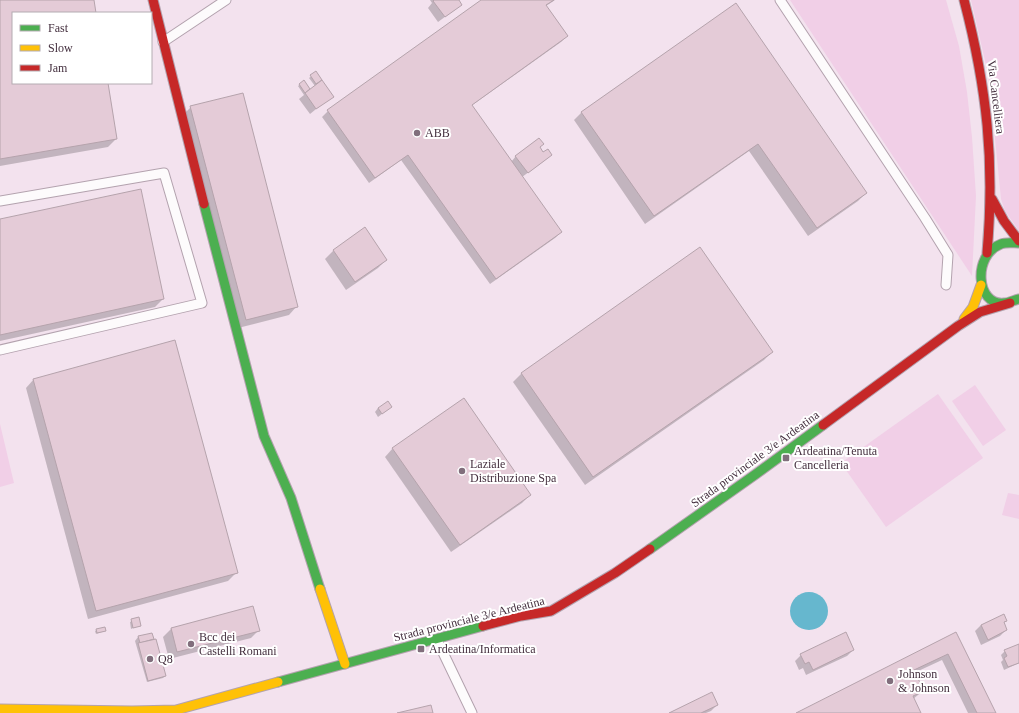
<svg xmlns="http://www.w3.org/2000/svg" width="1019" height="713" viewBox="0 0 1019 713" font-family="'Times New Roman',serif">
<rect width="100%" height="100%" fill="#f3e2ee"/>
<g fill="#f1cfe7">
<path d="M790,0H946L959,46L967,92L972,137L976,196L972,276Z"/>
<path d="M971,0H1019V231L1005,211L1001,199L989,78Z"/>
<path d="M975,385L1006,430L983,446L952,401Z"/>
<path d="M938,394L983,458L886,527L841,463Z"/>
<path d="M0,424L14,483L0,487Z"/>
<path d="M1008,493L1019,495V519L1002,515Z"/>
</g>
<circle fill="#66b7ce" cx="809" cy="611" r="19"/>
<g fill="#0003">
<path d="M0,0H93L95,13H13V83H107L116,139L108,147L0,166Z"/>
<path d="M430,0H457L461,5L438,22L428,8L432,3Z"/>
<path d="M483,0H555L546,6L567,36L561,42L471,106L511,162L516,156L539,148L543,154L550,155L544,161L522,177L561,232L555,238L490,284L401,160L369,183L322,117L328,111Z"/>
<path d="M735,5L866,193L858,201L808,236L749,151L645,224L574,120L582,112Z"/>
<path d="M315,73L332,96L310,114L299,99L304,95L298,86L304,81L307,92L315,86L309,78Z"/>
<path d="M191,107L297,306L289,315L238,328L183,115Z"/>
<path d="M0,220L163,299L155,307L0,341Z"/>
<path d="M365,229L386,260L378,268L346,290L325,259L333,251Z"/>
<path d="M700,248L772,352L764,360L585,485L513,382L521,374Z"/>
<path d="M34,379L237,572L228,581L88,619L26,388Z"/>
<path d="M391,407L378,417L375,412L378,408Z"/>
<path d="M393,448L530,495L522,503L451,552L385,457Z"/>
<path d="M138,618L140,625L131,629L130,622Z"/>
<path d="M1006,620L1003,624L1006,630L1000,636L981,645L975,631L981,625Z"/>
<path d="M171,629L259,630L251,638L169,659L163,637Z"/>
<path d="M97,630L105,631L96,634L95,631Z"/>
<path d="M151,634L165,676L163,678L147,682L135,641L138,637Z"/>
<path d="M956,634L995,713H968L942,660L914,673L923,691L913,699L920,713H798Z"/>
<path d="M1019,645V663L1004,670L1001,662L1003,660L1001,655L1005,651Z"/>
<path d="M853,650L847,656L806,675L803,668L799,670L795,661L801,655Z"/>
<path d="M717,705L711,711L706,713H672Z"/>
</g>
<g fill="#e4cbd7" stroke="#b5a3ac">
<path d="M0,0H94L96,13H13V83H108L117,139L0,159Z"/>
<path d="M434,0H459L462,5L445,17L433,1Z"/>
<path d="M481,0H554L546,5L568,36L472,105L562,232L496,279L408,155L375,178L327,110Z"/>
<path d="M736,3L867,193L817,228L758,144L654,216L581,112Z"/>
<path d="M316,71L322,80L316,84L310,75Z"/>
<path d="M304,80L310,89L305,93L299,84Z"/>
<path d="M322,80L334,97L316,109L305,93Z"/>
<path d="M243,93L298,307L246,320L190,106Z"/>
<path d="M539,138L544,144L540,147L543,152L548,149L552,155L528,173L515,156Z"/>
<path d="M141,189L164,299L0,335V219Z"/>
<path d="M365,227L387,260L355,282L333,250Z"/>
<path d="M700,247L773,352L593,477L521,373Z"/>
<path d="M175,340L238,573L96,611L33,379Z"/>
<path d="M464,398L531,495L460,545L392,448Z"/>
<path d="M388,401L392,407L382,414L378,408Z"/>
<path d="M253,606L260,631L177,652L171,628Z"/>
<path d="M1004,614L1007,621L1004,622L1007,630L988,640L981,625Z"/>
<path d="M139,617L141,626L133,628L131,619Z"/>
<path d="M105,627L106,631L97,633L96,629Z"/>
<path d="M846,632L854,650L813,670L809,662L805,664L800,654Z"/>
<path d="M956,632L996,713H977L948,654L914,670L924,691L913,696L921,713H796Z"/>
<path d="M152,633L154,639L140,643L138,636Z"/>
<path d="M156,639L166,676L148,681L138,643Z"/>
<path d="M1019,644V663L1008,667L1004,658L1007,656L1004,650Z"/>
<path d="M712,692L718,705L701,713H669Z"/>
<path d="M431,705L433,713H397Z"/>
</g>
<g fill="none" stroke-linecap="round" stroke-linejoin="round">
<g stroke="#b3a2ae" stroke-width="11">
<g id="street">
<path d="M780,0L925,218L948,255L946,285"/>
<path d="M163,42L226,0"/>
<path d="M0,201L164,173L202,303L0,350"/>
<path d="M437,640L472,713"/>
</g>
</g>
<g stroke="#b3a2ae" stroke-width="11">
<g id="fast">
<path d="M204,204L264,436L291,498L320,589"/>
<path d="M1019,243C1013,243 1006,242 1001,244C972,255 976,306 1004,303C1009,303 1014,300 1019,299"/>
<path d="M650,549L756,474L823,425"/>
<path d="M278,682L483,626"/>
</g>
</g>
<g stroke="#b3a2ae" stroke-width="11">
<g id="slow">
<path d="M964,319L973,307L981,285"/>
<path d="M320,589L345,664"/>
<path d="M0,709L132,711L176,710L278,682"/>
</g>
</g>
<g stroke="#b3a2ae" stroke-width="11">
<g id="jam">
<path d="M153,0L204,204"/>
<path d="M964,0C987,88 995,162 987,253"/>
<path d="M992,199L1004,221L1019,241"/>
<path d="M823,425L958,326L980,312L1010,303"/>
<path d="M483,626L521,616L551,611L615,573L650,549"/>
</g>
</g>
<use href="#street" stroke="#fdfbfc" stroke-width="9"/>
<use href="#fast" stroke="#4caf50" stroke-width="9"/>
<use href="#slow" stroke="#ffc107" stroke-width="9"/>
<use href="#jam" stroke="#c62828" stroke-width="9"/>
</g>
<g fill="#816e7c" stroke="#fff" stroke-width="1.5">
<circle cx="417" cy="133" r="4"/>
<rect x="782" y="454" width="8" height="8" rx="2"/>
<circle cx="462" cy="471" r="4"/>
<circle cx="191" cy="644" r="4"/>
<rect x="417" y="645" width="8" height="8" rx="2"/>
<circle cx="150" cy="659" r="4"/>
<circle cx="890" cy="681" r="4"/>
</g>
<g text-anchor="middle" stroke-width="4" stroke-linejoin="round" paint-order="stroke">
<g font-size="12" fill="#442f3e" stroke="#fff">
<text transform="translate(996 97) rotate(83)" y="4">Via Cancelliera</text>
<text transform="translate(755 459) rotate(-36)" y="4">Strada provinciale 3/e Ardeatina</text>
<text transform="translate(469 619) rotate(-14)" y="4">Strada provinciale 3/e Ardeatina</text>
</g>
<g font-size="12" fill="#442f3e" stroke="#fff" text-anchor="start">
<text x="425" y="137">ABB</text>
<text x="794" y="455">Ardeatina/Tenuta<tspan x="794" dy="14">Cancelleria</tspan></text>
<text x="470" y="468">Laziale<tspan x="470" dy="14">Distribuzione Spa</tspan></text>
<text x="199" y="641">Bcc dei<tspan x="199" dy="14">Castelli Romani</tspan></text>
<text x="429" y="653">Ardeatina/Informatica</text>
<text x="158" y="663">Q8</text>
<text x="898" y="678">Johnson<tspan x="898" dy="14">&amp; Johnson</tspan></text>
</g>
</g>
<rect x="12" y="12" width="140" height="72" fill="#ffffff" stroke="#b4acb2"/>
<rect x="20" y="25" width="20" height="6" fill="#4caf50" stroke="#b4acb2"/>
<text x="48" y="32" font-size="12" fill="#442f3e">Fast</text>
<rect x="20" y="45" width="20" height="6" fill="#ffc107" stroke="#b4acb2"/>
<text x="48" y="52" font-size="12" fill="#442f3e">Slow</text>
<rect x="20" y="65" width="20" height="6" fill="#c62828" stroke="#b4acb2"/>
<text x="48" y="72" font-size="12" fill="#442f3e">Jam</text>
</svg>
